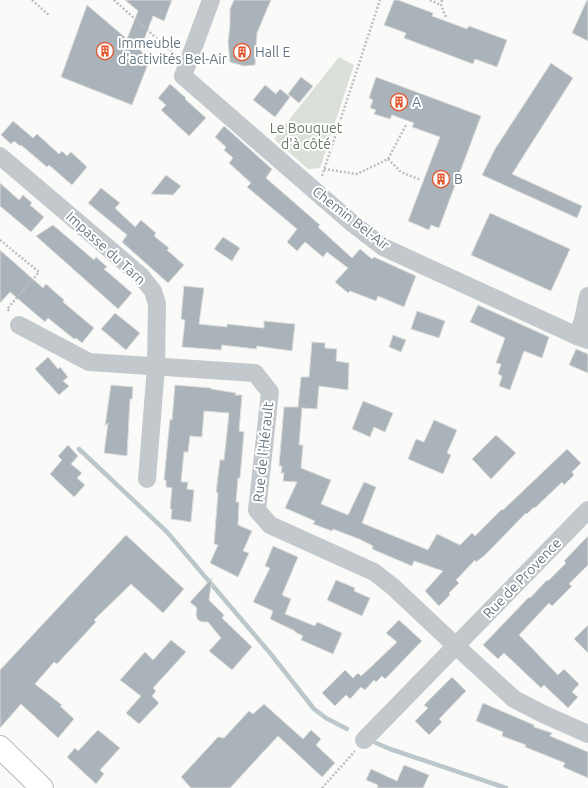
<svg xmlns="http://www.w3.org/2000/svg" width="588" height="788" viewBox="0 0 588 788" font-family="Ubuntu,sans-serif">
<rect width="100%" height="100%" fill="#fafaf8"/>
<path fill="#dadfd7" d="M339,57L354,65L320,168L308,169L274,139Z"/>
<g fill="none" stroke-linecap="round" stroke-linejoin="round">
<g stroke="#bbc7cb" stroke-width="4.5">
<path d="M79,449L167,532L270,653L314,709L326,718L347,729"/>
<path d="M376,743L390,749L506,788"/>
</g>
</g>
<g fill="#aab3b9" stroke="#dcdcda">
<path d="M125,0H172L164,21L153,16L140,50L150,59L132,105L61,77L87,5L127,39L138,11Z"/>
<path d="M234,0H271L257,33L255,65L244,66L230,62L228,42L230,25V9Z"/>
<path d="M394,0H398L433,13L432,16L467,29L469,26L507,40L497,67L475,59L473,64L404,38L406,33L384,25Z"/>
<path d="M587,0H588V41L572,33Z"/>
<path d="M551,63L573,78L512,174L582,206L577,218L482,175L495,149Z"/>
<path d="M301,77L313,86L299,103L288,94Z"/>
<path d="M376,77L481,116L439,228L431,225L429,230L408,221L440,137L412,127L414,123L392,115L390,119L374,114L376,110L370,108L373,100L369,98Z"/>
<path d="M170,84L186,98L185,99L206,118L189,136L161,110L166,105L158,98Z"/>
<path d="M265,85L276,94L280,89L290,97L275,117L253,100Z"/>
<path d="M13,121L33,138L37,134L59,154L62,151L67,156L71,152L87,167L72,185L49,165L47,167L21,145L20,146L14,141L11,144L1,135Z"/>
<path d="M224,126L272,169L266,178L320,225L318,227L352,258L360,249L372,259L374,257L416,276L404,307L378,296L376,301L350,291L348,293L335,282L348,268L327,252L323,257L305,242L297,251L287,242L297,229L247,187L251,183L229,163L233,158L224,150L226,147L215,137Z"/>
<path d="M166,175L181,186L173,195L151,194Z"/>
<path d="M0,183L19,200L23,195L32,203L30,205L44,217L31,232L0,206Z"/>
<path d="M101,188L120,203L115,208L135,227L141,220L156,233L154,236L169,248L167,250L184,265L168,283L122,242L127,235L88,203Z"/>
<path d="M490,213L570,249L551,291L471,255Z"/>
<path d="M53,225L94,260L96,257L107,267L104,269L132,293L118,309L36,236Z"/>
<path d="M223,237L240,248L232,261L214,249Z"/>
<path d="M0,250L43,288L46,284L64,300L63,302L94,328L82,343L76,338L74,339L48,318L45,322L10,292L0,303Z"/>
<path d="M184,286L204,288L199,324L227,327V324L264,328V321L295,324L292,351L257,346L256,349L222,345L221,350L182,347L185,320L181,319Z"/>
<path d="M478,305L549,337L542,358L524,351L510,390L499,386L502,376L498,374L501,364L496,363L505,338L470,322Z"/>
<path d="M417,311L445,321L439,338L411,329Z"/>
<path d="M115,313L140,333L126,350L101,329Z"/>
<path d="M393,335L406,340L401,352L389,347Z"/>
<path d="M312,342L325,343V348L337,349L336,361L349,363L348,390L319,386L317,409L302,408L299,445H303L301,468L331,480L321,504L348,515L364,482L376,487L362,523L428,550L437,534L460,545L472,533L475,536L502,509L503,510L567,449L581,463L572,472L574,475L564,485L562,482L535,508L534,507L527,514L526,513L485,555L476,562L475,560L456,580L459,583L449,593L450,595L439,606L425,591L443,571L414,561L412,566L372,549L373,546L359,539L333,529L332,531L313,524L315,521L285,508L297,482L283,481L284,473H281L282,466H279L284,407H298L301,377H309Z"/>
<path d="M576,349L588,354V373L569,365Z"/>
<path d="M48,357L58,369L60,367L68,377L63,381L69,386L59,395L35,369Z"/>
<path d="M111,385L133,387L132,399H130L127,456L104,453L108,423L105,426Z"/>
<path d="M175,385L211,388V389L236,393L235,395H242L239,431L244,432L240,478H238L236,502H239L238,525L252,531L243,551L249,553L238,577L210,563L218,545L214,544L218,493L216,492L220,460H224L229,413L204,411L202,437L190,436L188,452H184L181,482H188L187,489L194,490L191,522L171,519L172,509H170L172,488L166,487V480H164L170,419L172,420Z"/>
<path d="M363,401L393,413L385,432L374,427L370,437L352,429Z"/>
<path d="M434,420L457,430L447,453L451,455L443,474L408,459L416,439L424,442Z"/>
<path d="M496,435L516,453L491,479L472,459Z"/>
<path d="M68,445L78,456L71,464L82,473L77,478L85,485L74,497L50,474L62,460L58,456Z"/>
<path d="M126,535L184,589L163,613L131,584L94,620L96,622L57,664L54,662L35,684L62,705L60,706L74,719L58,738L21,704L0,728V670Z"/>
<path d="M588,536V565L569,584L572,586L552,606L549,603L519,635L558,675L564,669L579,684L572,692L578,697L568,708L544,685L541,688L504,653L498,659L483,645L529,597L530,598L547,580L548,581L566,563L564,561Z"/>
<path d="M273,546L298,557L282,595L291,599L285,614L315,626L317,622L342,633L333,654L301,640L303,636L295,632V631L270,619L273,611L253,602L270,568L265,566Z"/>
<path d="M212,578L209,600L224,615L222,618L252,647L232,670L209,651L221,638L208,622H202L198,620L196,615L197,608L190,602Z"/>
<path d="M336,580L355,588L354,591L370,598L362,616L327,600Z"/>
<path d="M399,620L422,641L385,679L382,676L376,682L374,680L365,690L361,687L350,699L346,695L335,706L322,693L345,670L353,678L358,673L361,676L372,666L397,642L386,633Z"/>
<path d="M588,625V653L574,639Z"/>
<path d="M171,640L186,652L153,688L156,691L152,696L159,703L139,724L126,713L141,696L120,680L145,652L153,660Z"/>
<path d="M452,677L466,691L439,719L442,722L429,735L415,721L428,708L424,705Z"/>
<path d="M483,703L534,725V727L552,733L550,736L588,752V778L563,767L565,763L525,747L526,745L502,736L503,732L476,721Z"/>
<path d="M264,704L303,739L311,730L321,739L316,745L335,763L322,777L278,736L230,788H191L181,777L218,737L224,738L249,711L253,714Z"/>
<path d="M98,730L120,748L100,770L104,774L96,784L67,757L75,748L78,751Z"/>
<path d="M404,765L429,775L423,788H377L378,785L366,780L371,769L397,781Z"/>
</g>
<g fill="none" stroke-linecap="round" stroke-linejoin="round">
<g stroke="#b3babf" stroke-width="24">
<path id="secondary" d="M0,747L42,788"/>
</g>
<g stroke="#bbbfc2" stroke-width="2.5" stroke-dasharray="2 2" stroke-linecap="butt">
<path d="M32,0L50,16"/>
<path d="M114,0L175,55"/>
<path d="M430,0L441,5"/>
<path d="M442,0L441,5L446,17"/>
<path d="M388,159L401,172L421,180"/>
<path d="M324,169L357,174L388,159L406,125"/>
<path d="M322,176L380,0"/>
<path d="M0,240L39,272L7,309L10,311"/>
<path d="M322,788L355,751"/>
</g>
<g stroke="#c3c8cc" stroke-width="18">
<path d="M211,0L183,76L352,223L383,247L577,336L588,340"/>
<path d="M0,156L141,276L153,291L157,304L156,367L147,479"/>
<path d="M19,325L89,362L255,373L270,392L257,510L270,525L374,572L392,586L456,646L514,699L543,714L588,734"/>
<path d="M577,336L583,320L588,296"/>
<path d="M364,740L588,510"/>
</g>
<use href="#secondary" stroke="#fff" stroke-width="22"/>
</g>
<defs>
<g id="building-ring" transform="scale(0.9)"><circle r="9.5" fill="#fff" stroke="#e4572e" stroke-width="1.5"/><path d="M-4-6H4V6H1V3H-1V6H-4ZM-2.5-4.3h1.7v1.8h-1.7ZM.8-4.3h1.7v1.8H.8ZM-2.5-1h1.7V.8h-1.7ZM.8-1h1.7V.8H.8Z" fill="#e4572e"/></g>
</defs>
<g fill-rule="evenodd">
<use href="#building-ring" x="105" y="51"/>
<use href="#building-ring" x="242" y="52"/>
<use href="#building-ring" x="399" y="102"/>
<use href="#building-ring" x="441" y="179"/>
</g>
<g text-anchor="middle" stroke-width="4" stroke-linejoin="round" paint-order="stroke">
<g font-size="14" fill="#657683" stroke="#fff" text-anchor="start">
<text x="118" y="48">Immeuble<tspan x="118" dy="16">d'activités Bel-Air</tspan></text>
<text x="255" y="57">Hall E</text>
<text x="412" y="107">A</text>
<text x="454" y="184">B</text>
</g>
<g font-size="14" fill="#687a64" stroke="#fff">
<text x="306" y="133">Le Bouquet<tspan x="306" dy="16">d'à côté</tspan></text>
</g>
<g font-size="14" fill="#657683" stroke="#fff">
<text transform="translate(351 218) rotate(38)" y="5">Chemin Bel-Air</text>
<text transform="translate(106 248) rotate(42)" y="5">Impasse du Tarn</text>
<text transform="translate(263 452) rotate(-84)" y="5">Rue de l'Hérault</text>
<text transform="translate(522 578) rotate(-46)" y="5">Rue de Provence</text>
</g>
</g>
</svg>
